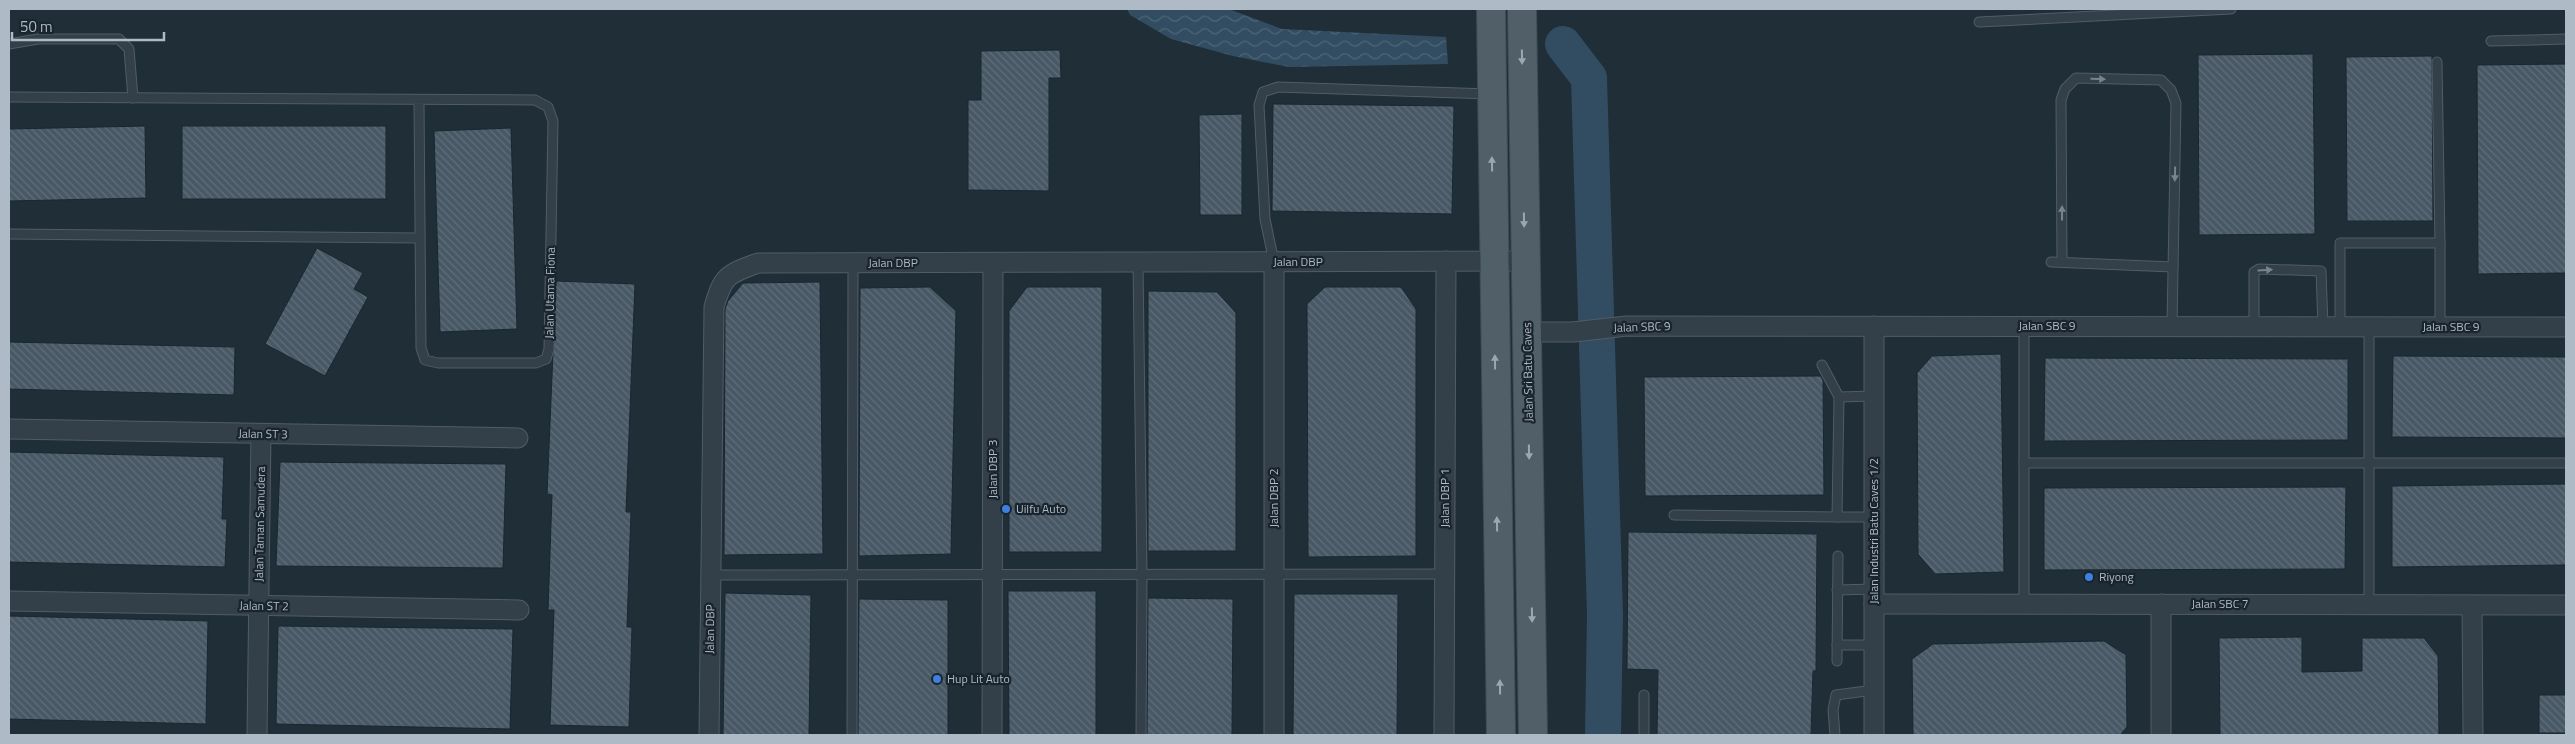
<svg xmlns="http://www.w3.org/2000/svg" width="2575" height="744" viewBox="0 0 2575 744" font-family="'Titillium Web',sans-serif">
<defs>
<pattern id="water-waves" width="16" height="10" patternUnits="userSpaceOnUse" patternTransform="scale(1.25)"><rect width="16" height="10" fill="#324d61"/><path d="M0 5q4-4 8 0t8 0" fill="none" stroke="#4d6576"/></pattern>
<pattern id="building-back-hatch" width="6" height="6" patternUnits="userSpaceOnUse" patternTransform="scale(1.25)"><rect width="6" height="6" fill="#485865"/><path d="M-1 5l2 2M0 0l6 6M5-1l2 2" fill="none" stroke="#606e7a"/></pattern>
</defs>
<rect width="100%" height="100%" fill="#202e38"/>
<path fill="url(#water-waves)" d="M1127,9H1229L1282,29L1446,37L1448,64L1289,67L1233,56L1171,39L1130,15Z"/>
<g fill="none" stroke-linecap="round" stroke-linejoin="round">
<path stroke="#324d61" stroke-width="36" d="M1563,44L1589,78L1605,615L1603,735"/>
</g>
<g fill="url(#building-back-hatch)" stroke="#1b262f">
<path d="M1060,50L1061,78H1049V191L968,190V100H981V51Z"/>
<path d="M2313,54L2315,234L2199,235L2198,55Z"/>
<path d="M2432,56L2433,221H2347L2346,57Z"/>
<path d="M2566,64V273L2478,274L2477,65Z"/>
<path d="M1273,104L1454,106L1452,214L1272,211Z"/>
<path d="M1242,114V215H1200L1199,115Z"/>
<path d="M145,126L146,198L9,201V129Z"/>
<rect x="182" y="126" width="204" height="73"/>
<path d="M511,128L517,329L440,332L434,131Z"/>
<path d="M317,248L363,273L354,289L368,297L325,376L265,344Z"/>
<path d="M556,281L635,284L626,512H631L627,627H632L629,727L550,725L554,610H548L552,495L547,494Z"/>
<path d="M820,282L823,554L724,555L725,309L728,301L743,283Z"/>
<path d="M930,287L956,311L951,554L859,556L860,288Z"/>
<path d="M1027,287H1102V552H1009V311Z"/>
<path d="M1325,287H1401L1416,309V556L1308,557L1307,304Z"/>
<path d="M1148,291L1217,292L1236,313V551H1148Z"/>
<path d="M9,342L235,347L234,395L9,389Z"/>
<path d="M2001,354L2004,572L1935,574L1918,554L1917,373L1932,356Z"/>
<path d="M2393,356L2566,357V438L2392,437Z"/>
<path d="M2045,358L2348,359V440L2044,441Z"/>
<path d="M1821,376L1823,380L1824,495L1645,496L1644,377Z"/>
<path d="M9,452L224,457L222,519H227L225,567L9,562Z"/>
<path d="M280,462L506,464L503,568L276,566Z"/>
<path d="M2566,484V565L2392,567V486Z"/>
<path d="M2346,487L2345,569L2044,570V488Z"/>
<path d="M1628,532L1817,534L1816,671H1813L1811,735H1657L1658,670L1627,669Z"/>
<path d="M1008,591H1096V735H1009Z"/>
<path d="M725,593L811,595L809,735H723Z"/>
<path d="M1294,594H1398L1397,735H1293Z"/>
<path d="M1148,598L1233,599L1232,735H1147Z"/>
<path d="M859,599L948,600V735H858Z"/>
<path d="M9,616L208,621L206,724L9,719Z"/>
<path d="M278,626L513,629L510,729L276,724Z"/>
<path d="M2302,637V672L2362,671V638H2424L2438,656L2439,735H2220L2219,638Z"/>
<path d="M2104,641L2126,655L2127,727L2120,735H1913L1912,659L1933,644Z"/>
<rect x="2539" y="695" width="27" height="38"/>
</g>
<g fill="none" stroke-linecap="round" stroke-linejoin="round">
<g stroke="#515d66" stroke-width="11">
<g id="lane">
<path d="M1979,22L2231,9"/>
<path d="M2491,41L2566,39"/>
<path d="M9,44L38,39H119L129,49L133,98"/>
<path d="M2437,62L2440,243"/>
<path d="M9,97L535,100L548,107L553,121L549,349L546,359L536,363H438L425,360L421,348L419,100"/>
<path d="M9,234L419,238"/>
<path d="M1274,262L1265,219L1259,105L1263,92L1278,87L1490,94"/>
<path d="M2051,262L2173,267"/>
<path d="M2062,262L2061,100L2065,89L2076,78L2161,80L2171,90L2176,103L2172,326"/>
<path d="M1138,263L1142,574L1141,735"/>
<path d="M2254,326V272L2259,269L2321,271L2323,326"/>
<path d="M2340,327V243H2440V327"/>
<path d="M1822,365L1839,397L1837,517H1874"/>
<path d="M1839,397L1874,396"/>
<path d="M2024,463H2566"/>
<path d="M1674,515L1837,517"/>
<path d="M711,575L1445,574"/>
<path d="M1837,590L1874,589"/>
<path d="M2024,604V327"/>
<path d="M2369,605V326"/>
<path d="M1837,645H1874"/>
<path d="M1837,661L1838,556"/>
<path d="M852,735L853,263"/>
<path d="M1644,735V695"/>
<path d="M1835,735L1833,710L1836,695L1874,690"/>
</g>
</g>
<g stroke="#515d66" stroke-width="21">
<g id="street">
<path d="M1874,326V735"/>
<path d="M1527,332H1573L1627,326L2566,327"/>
<path d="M9,429L518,438"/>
<path d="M9,601L519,610"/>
<path d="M1874,604L2566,605"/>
<path d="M2161,604V735"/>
<path d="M2472,605L2473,735"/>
<path d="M257,735L261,434"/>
<path d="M709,735L714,307C723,275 728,274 758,263L1524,261"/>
<path d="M992,735L993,263"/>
<path d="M1274,735V262"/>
<path d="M1444,735L1446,261"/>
</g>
</g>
<g stroke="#404b55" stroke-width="30">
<g id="primary">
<path d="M1491,9L1501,735"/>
<path d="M1522,9L1533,735"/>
</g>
</g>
<use href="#lane" stroke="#333f49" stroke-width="9"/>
<use href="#street" stroke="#333f49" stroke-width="19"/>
<use href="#primary" stroke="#515f69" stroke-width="28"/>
</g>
<defs><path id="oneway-solid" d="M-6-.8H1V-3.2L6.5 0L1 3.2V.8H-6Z" transform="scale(1.25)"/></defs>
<g fill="#9ba8b3">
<use href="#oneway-solid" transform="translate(1522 57) rotate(89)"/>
<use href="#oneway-solid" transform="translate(1492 164) rotate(-91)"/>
<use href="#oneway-solid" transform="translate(1524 220) rotate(89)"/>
<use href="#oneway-solid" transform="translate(1495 362) rotate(-91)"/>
<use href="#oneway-solid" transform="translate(1529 452) rotate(89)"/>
<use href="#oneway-solid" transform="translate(1497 524) rotate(-91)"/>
<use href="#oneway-solid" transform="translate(1532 615) rotate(89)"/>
<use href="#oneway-solid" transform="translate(1500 687) rotate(-91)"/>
</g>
<g fill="#77838d">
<use href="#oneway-solid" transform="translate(2098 79) rotate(1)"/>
<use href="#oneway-solid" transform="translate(2175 174) rotate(91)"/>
<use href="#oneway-solid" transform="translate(2062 213) rotate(-90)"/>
<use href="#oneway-solid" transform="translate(2265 270) rotate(-4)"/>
</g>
<g fill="#3f7fe0" stroke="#19242d" stroke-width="2">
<circle cx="1006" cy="509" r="5"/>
<circle cx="2089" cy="577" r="5"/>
<circle cx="937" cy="679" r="5"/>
</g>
<g text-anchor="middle" stroke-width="4.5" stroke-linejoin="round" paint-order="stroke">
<g font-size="12" fill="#aebac5" stroke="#19242d">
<text x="1298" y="266">Jalan DBP</text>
<text x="893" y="267">Jalan DBP</text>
<text transform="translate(550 293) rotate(-89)" y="4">Jalan Utama Fiona</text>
<text x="2047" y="330">Jalan SBC 9</text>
<text transform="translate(1642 327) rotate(-2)" y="4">Jalan SBC 9</text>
<text x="2451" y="331">Jalan SBC 9</text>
<text transform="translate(1528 372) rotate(-91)" y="4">Jalan Sri Batu Caves</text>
<text transform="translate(263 434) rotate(1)" y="4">Jalan ST 3</text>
<text transform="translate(993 469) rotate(-90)" y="4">Jalan DBP 3</text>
<text transform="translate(1274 498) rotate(-90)" y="4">Jalan DBP 2</text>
<text transform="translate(1445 498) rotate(-90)" y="4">Jalan DBP 1</text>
<text transform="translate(260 524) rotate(-89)" y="4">Jalan Taman Samudera</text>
<text transform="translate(1874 531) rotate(-90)" y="4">Jalan Industri Batu Caves 1/2</text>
<text x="2220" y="608">Jalan SBC 7</text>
<text transform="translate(264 606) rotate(1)" y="4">Jalan ST 2</text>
<text transform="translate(710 629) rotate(-89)" y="4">Jalan DBP</text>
</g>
<g font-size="12" fill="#aebac5" stroke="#19242d" text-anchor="start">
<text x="1016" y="513">Uilfu Auto</text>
<text x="2099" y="581">Riyong</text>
<text x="947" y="683">Hup Lit Auto</text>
</g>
</g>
<rect width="2575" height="744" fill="none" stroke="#aebac5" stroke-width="20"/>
<path d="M12 32v8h152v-8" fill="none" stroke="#aebac5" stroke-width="2.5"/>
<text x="20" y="32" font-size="15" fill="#aebac5" stroke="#19242d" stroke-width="4" paint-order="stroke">50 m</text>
</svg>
